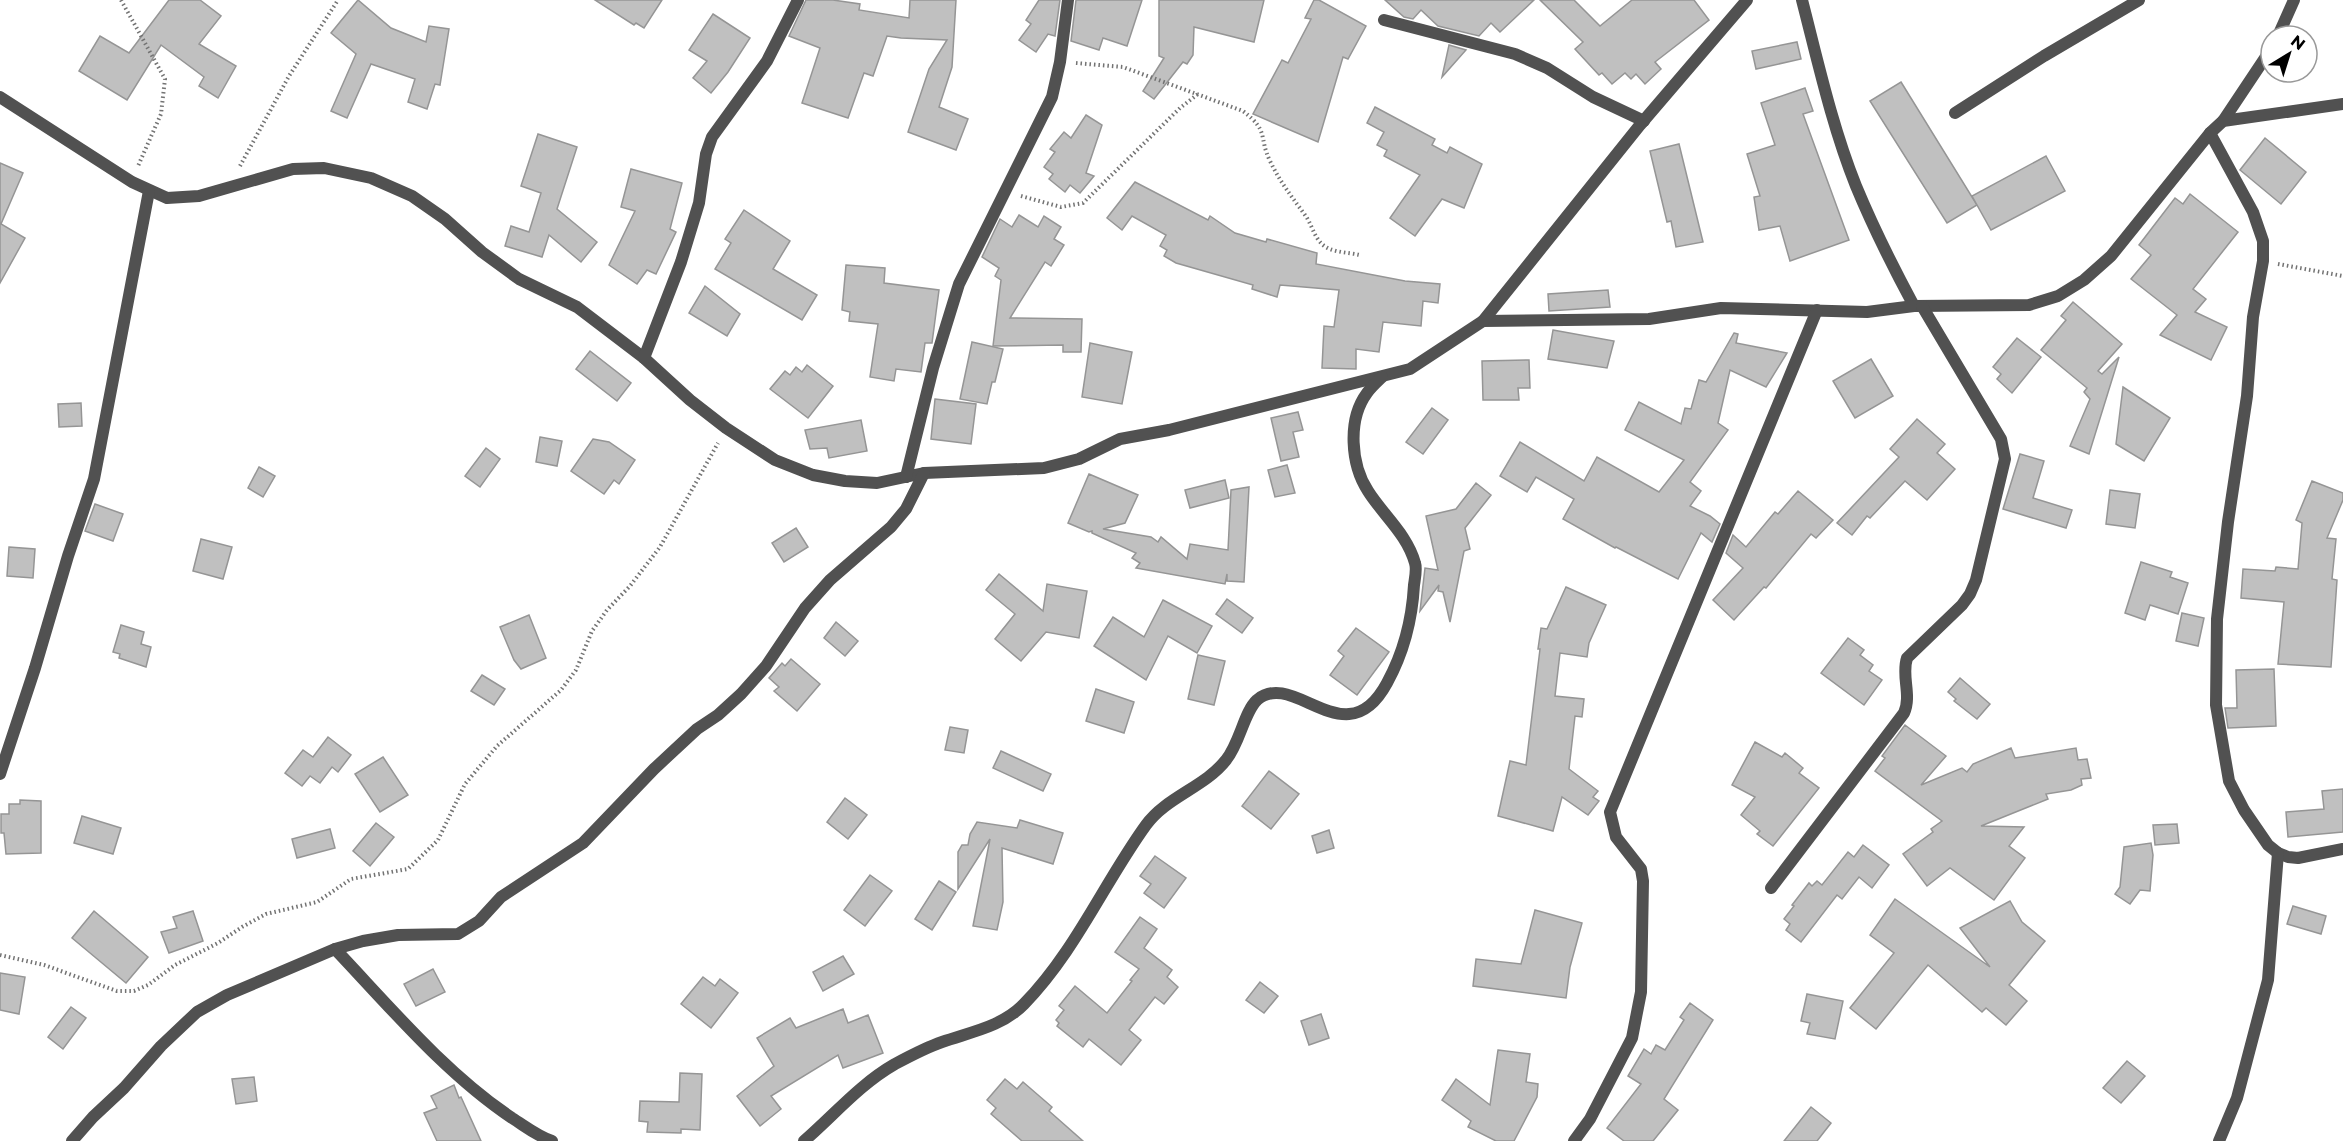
<svg xmlns="http://www.w3.org/2000/svg" width="2343" height="1141" viewBox="0 0 2343 1141" font-family="Montserrat,sans-serif">
<rect width="100%" height="100%" fill="#fff"/>
<g fill="#c0c0c0" stroke="#959595" stroke-width="1.5">
<path d="M169,0H200L221,16L199,44L236,66L218,98L199,86L204,77L161,45L127,100L79,71L100,36L129,53Z"/>
<path d="M358,0L391,28L426,42L429,26L449,29L440,85L435,84L427,109L408,102L415,79L371,64L347,118L331,111L356,54L331,33Z"/>
<path d="M595,0H662L644,28L636,23L634,25Z"/>
<path d="M806,0H833L860,4L859,10L909,18L910,0H956L952,67L939,107L968,119L956,150L908,132L929,69L947,40L901,38L887,36L873,76L864,73L848,118L802,103L820,48L789,36Z"/>
<path d="M1039,0H1060L1055,36L1048,34L1036,52L1019,40L1031,24L1026,20Z"/>
<path d="M1076,0H1142L1127,46L1103,38L1099,50L1071,41Z"/>
<path d="M1159,0H1264L1254,42L1194,27L1193,55L1187,64L1183,62L1154,99L1143,91L1164,58L1159,56Z"/>
<path d="M1314,0H1319L1366,26L1348,59L1343,57L1318,142L1253,114L1282,60L1288,63L1311,19L1305,18Z"/>
<path d="M1385,0H1534L1500,32L1491,23L1479,36L1438,26L1421,10L1413,19L1404,17Z"/>
<path d="M1540,0H1574L1600,26L1632,0H1694L1709,20L1655,62L1661,69L1645,84L1636,74L1631,79L1625,73L1612,84L1602,73L1599,75L1575,49L1583,42Z"/>
<path d="M713,14L750,38L728,72L711,93L693,78L707,61L689,50Z"/>
<path d="M1797,42L1801,59L1756,69L1752,51Z"/>
<path d="M1449,45L1466,50L1442,77Z"/>
<path d="M1901,82L1977,205L1947,223L1870,101Z"/>
<path d="M1805,88L1813,111L1803,114L1849,240L1790,261L1780,226L1759,230L1754,197L1760,196L1747,154L1775,145L1761,103Z"/>
<path d="M1375,107L1435,139L1432,145L1447,153L1450,147L1482,164L1464,208L1442,199L1415,236L1390,218L1420,175L1384,156L1387,150L1377,145L1384,132L1367,123Z"/>
<path d="M1086,115L1102,125L1086,173L1094,176L1080,193L1070,185L1065,192L1049,179L1053,174L1044,167L1055,152L1050,149L1064,132L1071,138Z"/>
<path d="M538,134L577,147L557,209L597,242L581,262L549,235L542,257L505,246L511,226L529,232L541,193L521,186Z"/>
<path d="M2265,138L2306,172L2281,204L2240,170Z"/>
<path d="M1679,144L1703,242L1676,247L1671,221L1667,222L1650,151Z"/>
<path d="M2046,156L2065,191L1991,230L1972,196Z"/>
<path d="M0,163L23,173L1,224L25,238L0,283Z"/>
<path d="M631,169L682,183L670,229L676,232L656,274L647,270L637,284L609,265L635,211L621,207Z"/>
<path d="M1135,182L1208,220L1210,216L1235,233L1266,242L1267,239L1317,253L1316,264L1405,281L1440,284L1438,303L1423,301L1421,326L1383,322L1379,352L1356,349V369L1322,368L1324,326L1334,327L1339,290L1280,285L1277,297L1252,289L1253,285L1176,263L1164,256L1167,250L1160,246L1166,235L1132,216L1122,230L1107,218Z"/>
<path d="M2190,194L2238,232L2193,289L2206,299L2195,312L2227,327L2211,360L2160,335L2177,315L2131,279L2151,255L2139,245L2175,198L2183,204Z"/>
<path d="M744,210L790,241L773,269L817,295L802,320L715,269L731,243L725,239Z"/>
<path d="M1019,215L1038,227L1044,216L1061,227L1054,239L1064,245L1051,266L1045,262L1010,318L1082,319L1081,352H1063V345L993,346L1001,280L995,276L999,268L982,257L1000,219L1012,227Z"/>
<path d="M846,265L885,268L884,283L939,290L932,343H925L921,372L896,369L894,381L870,377L878,324L849,321L850,312L842,310Z"/>
<path d="M705,286L740,314L727,336L689,313Z"/>
<path d="M1608,290L1610,307L1549,311L1548,294Z"/>
<path d="M2073,302L2122,344L2098,371L2102,374L2119,357L2089,454L2070,446L2090,399L2084,392L2087,388L2041,350L2066,320L2061,316Z"/>
<path d="M1553,330L1614,341L1607,368L1548,359Z"/>
<path d="M1734,333L1738,334L1736,343L1787,353L1766,387L1730,370L1718,423L1728,430L1690,482L1701,491L1690,506L1710,516L1720,524L1712,542L1701,533L1678,579L1616,547L1615,548L1563,519L1574,499L1536,477L1527,492L1500,476L1520,442L1584,481L1597,457L1659,492L1684,460L1625,430L1639,402L1681,424L1685,408L1691,409L1699,380L1706,382Z"/>
<path d="M2017,338L2041,357L2012,393L1997,379L2001,374L1993,367Z"/>
<path d="M972,342L1003,349L995,382H992L987,404L960,399Z"/>
<path d="M1090,343L1132,352L1122,404L1082,397Z"/>
<path d="M590,351L631,383L617,401L576,369Z"/>
<path d="M1871,359L1893,396L1855,418L1833,381Z"/>
<path d="M1529,360L1530,388H1518L1519,400H1483L1482,361Z"/>
<path d="M807,365L833,386L808,418L770,389L785,371L790,375L796,367L802,372Z"/>
<path d="M2123,387L2170,418L2144,461L2116,444Z"/>
<path d="M935,399L976,404L971,444L931,439Z"/>
<path d="M81,403L82,426L59,427L58,404Z"/>
<path d="M1432,408L1448,420L1423,454L1406,442Z"/>
<path d="M1298,412L1303,430L1293,432L1299,457L1281,461L1271,418Z"/>
<path d="M1917,419L1945,444L1937,453L1955,469L1927,500L1905,481L1870,518L1867,516L1852,535L1837,523L1899,457L1890,449Z"/>
<path d="M861,420L867,451L829,458L827,448L810,449L805,430Z"/>
<path d="M540,437L562,441L557,466L536,462Z"/>
<path d="M593,439L609,442L635,460L619,484L614,480L604,494L571,471Z"/>
<path d="M486,448L500,459L480,487L465,476Z"/>
<path d="M2020,454L2044,461L2033,498L2072,510L2066,528L2003,509Z"/>
<path d="M1287,465L1295,493L1275,497L1268,470Z"/>
<path d="M259,467L275,476L263,497L248,488Z"/>
<path d="M1089,474L1138,495L1125,523L1103,529L1151,537L1158,542L1161,537L1187,559L1190,544L1228,550L1231,490L1249,487L1244,582L1227,581V574L1225,584L1136,568L1140,563L1132,558L1136,553L1092,533V531L1089,532L1068,523Z"/>
<path d="M1225,480L1229,498L1190,508L1185,490Z"/>
<path d="M2312,481L2343,493V500L2327,538L2336,539L2332,579L2337,580L2331,667L2278,664L2284,602L2241,598L2243,569L2275,571L2276,567L2298,569L2302,523L2296,520Z"/>
<path d="M1476,483L1491,495L1465,528L1470,549L1464,551L1450,622L1443,592L1438,591L1439,585L1420,611L1425,568L1438,570L1426,516L1456,509Z"/>
<path d="M2110,490L2140,494L2135,528L2106,524Z"/>
<path d="M1798,491L1833,520L1816,538L1811,534L1766,588L1764,587L1734,620L1713,600L1743,568L1726,553L1733,535L1746,547L1775,512L1778,514Z"/>
<path d="M95,504L123,514L113,541L85,531Z"/>
<path d="M796,528L808,547L784,562L772,543Z"/>
<path d="M201,539L232,547L223,579L193,571Z"/>
<path d="M9,547L35,549L33,578L7,576Z"/>
<path d="M2141,562L2172,572L2170,577L2188,583L2178,614L2150,605L2145,620L2125,613Z"/>
<path d="M999,574L1043,611L1047,584L1087,591L1079,638L1046,632L1021,661L995,639L1015,614L986,590Z"/>
<path d="M1566,587L1606,605L1589,643L1587,657L1560,653L1555,696L1584,699L1582,717L1575,716L1569,769L1598,791L1593,797L1599,801L1588,815L1562,797L1553,831L1498,816L1510,761L1526,765L1540,649H1538L1541,628L1547,629Z"/>
<path d="M1227,599L1253,618L1242,633L1216,614Z"/>
<path d="M1163,600L1212,626L1197,653L1168,636L1146,680L1094,646L1113,617L1144,637Z"/>
<path d="M2182,613L2204,618L2198,646L2176,641Z"/>
<path d="M529,615L546,658L521,669L514,660L500,627Z"/>
<path d="M836,622L858,641L845,656L824,638Z"/>
<path d="M121,625L144,632L141,644L151,647L146,667L119,658L120,654L113,652Z"/>
<path d="M1356,628L1389,652L1357,695L1330,675L1344,656L1338,651Z"/>
<path d="M1848,638L1864,650L1860,655L1873,665L1869,671L1882,680L1864,705L1821,673Z"/>
<path d="M1198,655L1225,661L1214,705L1188,699Z"/>
<path d="M791,659L820,684L797,711L774,691L779,687L769,678L782,663L785,666Z"/>
<path d="M2274,669L2276,726L2228,728L2225,708H2237L2236,670Z"/>
<path d="M482,675L505,689L494,705L471,691Z"/>
<path d="M1960,678L1990,704L1977,719L1954,701L1956,699L1948,692Z"/>
<path d="M1096,689L1134,702L1124,733L1086,721Z"/>
<path d="M1905,725L1946,756L1921,785L1962,768L1967,772L1973,764L2011,748L2015,758L2076,748L2078,760L2087,759L2091,778L2081,779L2082,785L2071,790L2046,794L2048,799L1981,826L2024,827L2009,846L2025,858L1994,900L1950,868L1927,886L1903,854L1933,832L1931,829L1942,821L1875,771L1885,758L1882,756Z"/>
<path d="M950,727L968,730L964,753L945,750Z"/>
<path d="M328,737L351,755L338,772L332,767L320,783L310,776L302,786L285,773L303,750L313,757Z"/>
<path d="M1755,742L1782,757L1785,753L1803,768L1799,773L1819,788L1773,846L1757,834L1760,831L1741,815L1755,797L1732,785Z"/>
<path d="M1001,751L1051,774L1043,791L993,768Z"/>
<path d="M383,757L408,795L380,812L355,774Z"/>
<path d="M1269,771L1299,794L1271,829L1242,806Z"/>
<path d="M2343,789V832L2288,837L2286,812L2324,809L2322,791Z"/>
<path d="M845,798L867,815L848,839L827,822Z"/>
<path d="M20,800L41,801V853L6,854L4,833H1V814H9V804H20Z"/>
<path d="M82,816L121,828L113,854L74,843Z"/>
<path d="M1020,820L1063,833L1053,864L1002,848L1003,902L997,930L973,926L990,839L958,889V852L962,845H968L970,834L977,822L1017,828Z"/>
<path d="M376,823L394,837L370,866L353,851Z"/>
<path d="M2177,824L2179,843L2155,845L2153,825Z"/>
<path d="M330,829L335,848L297,858L292,839Z"/>
<path d="M1329,830L1334,848L1317,853L1312,836Z"/>
<path d="M2151,843L2153,855L2150,891L2140,890L2130,904L2115,894L2120,887L2124,847Z"/>
<path d="M1863,845L1889,865L1872,888L1859,877L1842,899L1837,895L1801,942L1786,930L1790,924L1784,919L1794,906L1792,905L1809,883L1812,886L1817,881L1822,885L1848,852L1854,857Z"/>
<path d="M1155,856L1186,878L1164,908L1144,893L1151,884L1140,876Z"/>
<path d="M870,875L892,891L865,926L844,910Z"/>
<path d="M939,881L956,892L932,930L915,919Z"/>
<path d="M1895,899L1990,967L1960,928L2010,901L2022,922L2045,941L2009,985L2027,1001L2006,1025L1986,1008L1982,1012L1928,965L1876,1029L1850,1008L1894,953L1870,935Z"/>
<path d="M2293,906L2326,916L2321,934L2287,924Z"/>
<path d="M1535,910L1582,923L1570,967L1566,998L1473,986L1476,959L1521,964Z"/>
<path d="M94,911L148,957L126,983L72,938Z"/>
<path d="M193,911L203,941L169,953L161,932L177,928L173,917Z"/>
<path d="M1140,917L1157,929L1144,948L1172,970L1167,977L1178,987L1164,1004L1155,997L1129,1030L1141,1040L1121,1065L1089,1039L1083,1047L1057,1026L1059,1023L1056,1020L1064,1010L1059,1006L1075,986L1107,1013L1132,981L1130,980L1139,969L1115,952Z"/>
<path d="M843,956L854,974L823,991L813,972Z"/>
<path d="M433,969L445,992L416,1006L404,984Z"/>
<path d="M0,973L25,977L19,1014L0,1010Z"/>
<path d="M703,977L715,986L720,979L738,993L711,1028L681,1004Z"/>
<path d="M1260,982L1278,996L1264,1013L1246,1000Z"/>
<path d="M1807,994L1843,1001L1835,1039L1807,1034L1810,1023L1801,1021Z"/>
<path d="M1690,1003L1713,1020L1664,1099L1678,1110L1653,1141H1624L1607,1128L1641,1084L1628,1076L1644,1049L1651,1054L1656,1045L1665,1050L1684,1020L1680,1017Z"/>
<path d="M71,1007L86,1018L63,1049L48,1037Z"/>
<path d="M843,1009L848,1023L868,1015L883,1053L843,1068L838,1055L771,1096L781,1109L760,1126L737,1096L774,1066L757,1038L790,1018L796,1028Z"/>
<path d="M1321,1014L1329,1038L1309,1045L1301,1021Z"/>
<path d="M1498,1050L1530,1054L1526,1082L1538,1084L1537,1097L1514,1141H1496L1468,1127L1471,1121L1442,1100L1456,1079L1490,1105Z"/>
<path d="M2127,1061L2145,1076L2121,1103L2103,1088Z"/>
<path d="M680,1073L702,1074L700,1130L681,1129V1133L647,1132L648,1122L639,1121L640,1101L679,1102Z"/>
<path d="M254,1077L257,1101L236,1104L232,1079Z"/>
<path d="M1005,1079L1017,1089L1023,1082L1052,1107L1049,1111L1083,1141H1022L991,1114L996,1108L987,1100Z"/>
<path d="M454,1085L459,1098L461,1097L481,1141H437L424,1113L437,1108L431,1096Z"/>
<path d="M1811,1107L1831,1123L1817,1141H1784Z"/>
</g>
<g fill="none" stroke-linecap="round" stroke-linejoin="round">
<g stroke="#737373" stroke-width="4" stroke-dasharray="1.5 3" stroke-linecap="butt">
<path d="M121,0L165,79L161,114L138,166"/>
<path d="M1076,63L1123,67L1243,111C1270,132 1258,136 1270,161C1280,182 1292,197 1305,215C1311,223 1314,236 1321,243C1330,253 1348,252 1360,255"/>
<path d="M240,166L289,76L338,0"/>
<path d="M1021,196L1061,207L1083,203L1180,108L1198,94"/>
<path d="M2278,264L2343,276"/>
<path d="M0,955L44,965L117,991H134L148,985L175,965L218,943L242,927L266,914L317,902L351,879L408,869L438,840L465,784L497,746L561,690L576,670L592,631L607,610L630,586L660,547L718,443"/>
</g>
<path stroke="#515151" stroke-width="12" d="M1955,113L2044,56L2139,0"/>
<g stroke="#515151" stroke-width="12">
<path d="M1802,0C1818,62 1832,126 1856,186C1873,227 1893,267 1914,306"/>
<path d="M1384,20L1515,54L1547,68L1593,97L1644,121"/>
<path d="M2278,36L2294,0"/>
<path d="M0,97L132,182L167,198L199,196L293,169L324,168L371,178L412,196L445,219L482,252L519,279L577,307L644,358L690,400L726,428L775,460L813,475L845,481L877,483L924,473L1044,468L1079,459L1120,439L1169,430L1410,369L1483,321L1649,319L1721,308L1867,312L1914,306L2029,305L2058,296L2084,280L2111,256L2210,133L2223,121L2343,104"/>
<path d="M2223,121L2271,49"/>
<path d="M2210,133L2253,212L2263,241V261L2253,317L2247,396L2228,522L2217,619L2216,705L2229,781L2244,810L2268,845L2278,853L2288,857L2298,858L2343,849"/>
<path d="M1483,321L1640,125L1747,0"/>
<path d="M644,358L681,262L699,203L706,154L712,137L767,61L798,0"/>
<path d="M906,477L933,368L959,284L1052,97L1060,62L1068,0"/>
<path d="M0,774L35,668L68,556L94,479L149,191"/>
<path d="M1771,888L1904,713C1912,695 1901,676 1907,658L1962,605L1970,594L1976,580L2005,459L2001,439L1922,306"/>
<path d="M335,949C390,1007 445,1073 512,1118C525,1126 537,1136 552,1141"/>
<path d="M72,1141L93,1117L124,1088L161,1046L197,1012L227,995L335,949L363,941L398,935L458,934L479,921L501,897L583,843L654,769L697,729L718,715L741,694L766,666L805,608L830,580L891,527L906,509L924,473"/>
<path d="M804,1141C834,1115 860,1084 895,1064C910,1056 927,1047 942,1042C970,1032 1002,1027 1024,1004C1075,952 1104,883 1146,825C1166,797 1205,787 1226,760C1240,743 1244,712 1257,700C1294,668 1346,759 1387,683C1404,652 1412,621 1414,585C1415,578 1417,569 1415,563C1407,534 1383,515 1368,491C1351,465 1347,420 1367,393C1371,387 1377,382 1382,377"/>
<path d="M1574,1141L1590,1119L1632,1038L1641,992L1643,881L1641,869L1616,837L1610,812L1817,310"/>
<path d="M2219,1141L2237,1098L2268,980L2278,853"/>
</g>
</g>
<g transform="translate(2289 54) rotate(38)"><circle r="28" fill="#ffffff" stroke="#999999" stroke-width="1.5"/>
<path d="M0-4.5L10 22L0 15L-10 22Z" fill="#000000"/>
<text y="-9" font-size="16" font-weight="bold" text-anchor="middle" fill="#000000">N</text>
</g>
</svg>
